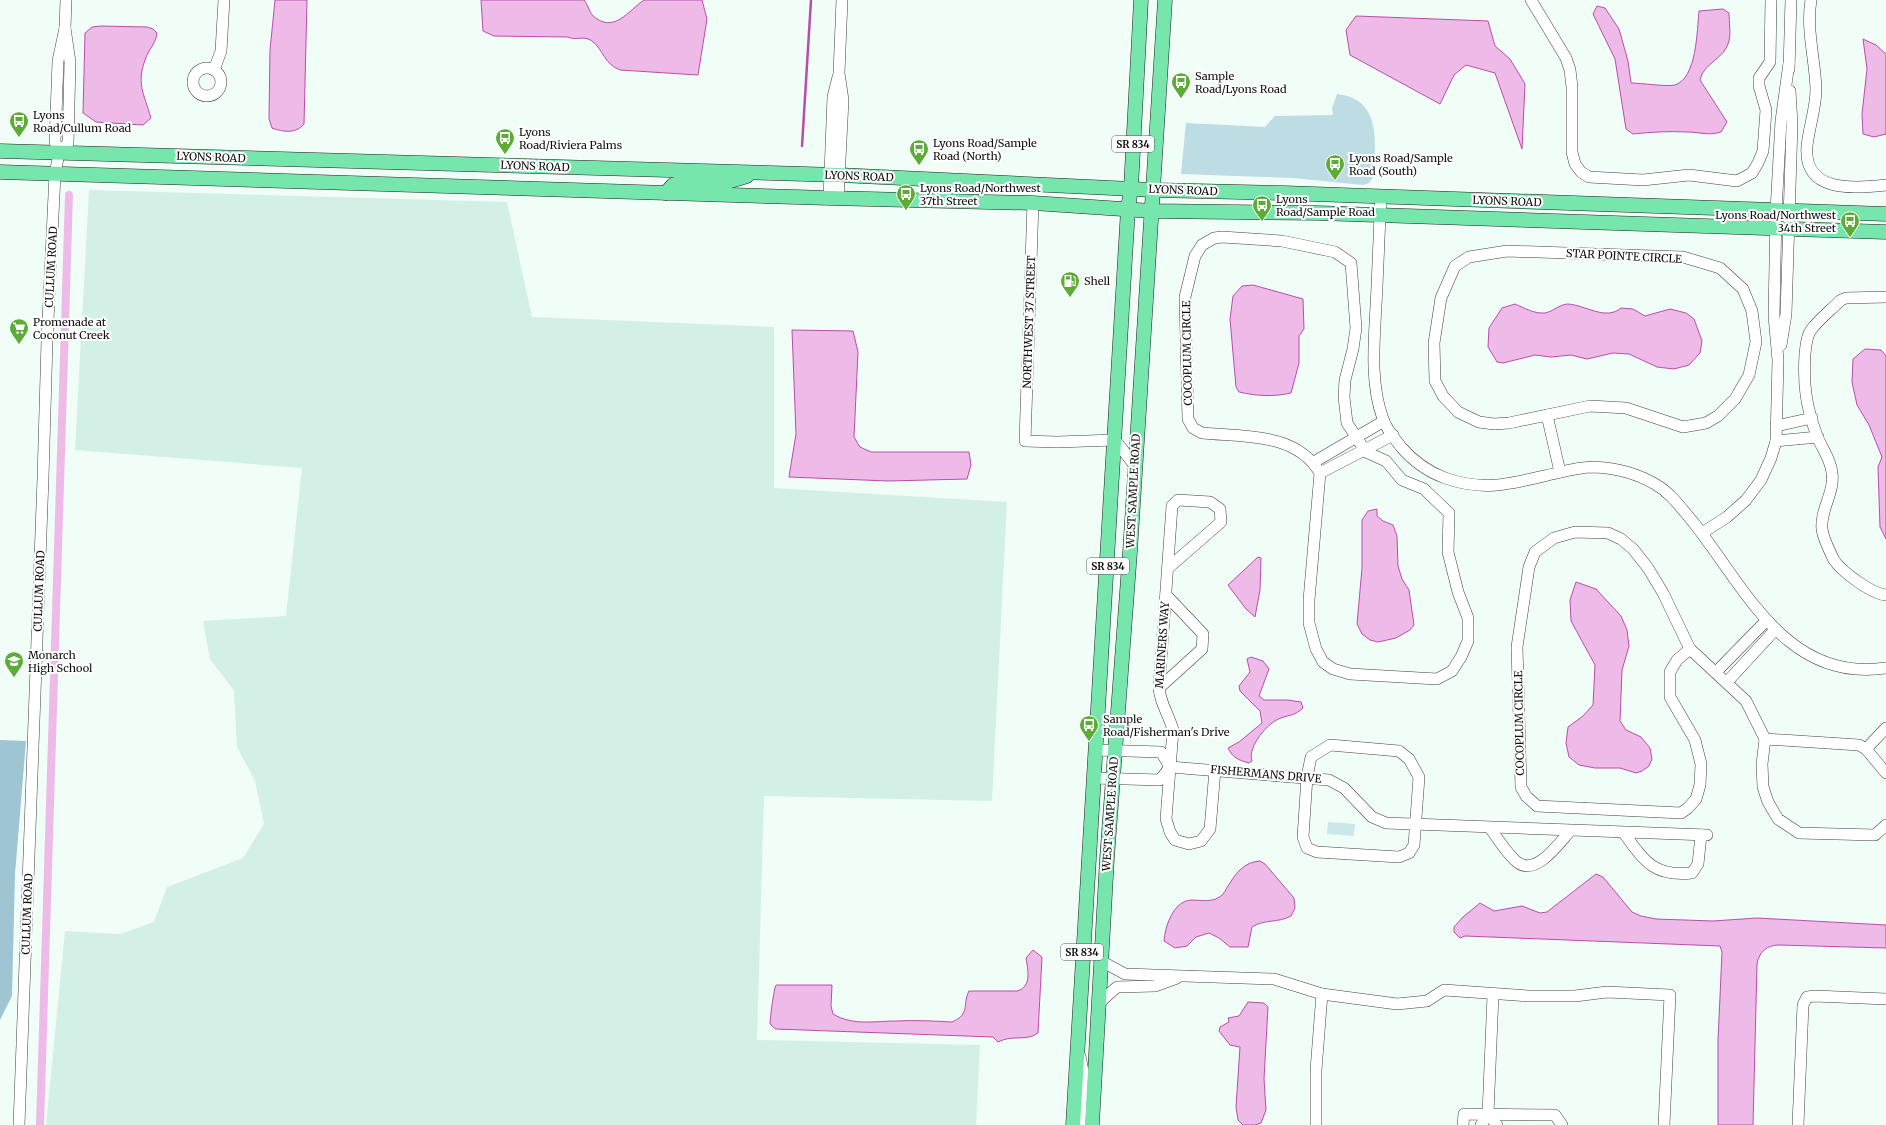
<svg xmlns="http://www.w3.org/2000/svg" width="1886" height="1125" viewBox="0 0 1886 1125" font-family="Merriweather,serif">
<rect width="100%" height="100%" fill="#f1fdf7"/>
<path fill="#d3f0e6" d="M89,190L507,202L532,317L774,327V488L1007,502L992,801L764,796L757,1040L980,1045L976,1125H46L65,931L120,934L154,922L167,887L243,858L264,824L255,781L237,747L234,691L210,659L203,621L286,616L302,468L75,450Z"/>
<path fill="#bedce3" d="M1337,94C1382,99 1375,142 1374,176L1369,183L1363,185L1293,178L1181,174L1186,123L1265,127L1275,116L1333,115L1332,108Z"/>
<path fill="#9fc4d2" d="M0,740L26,741L15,874L12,996L0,1020Z"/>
<path fill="#cce7e9" d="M1328,822L1355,824L1354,836L1327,834Z"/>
<g fill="#eebbe9" stroke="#bb4cad">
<path d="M275,0H307L304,124C296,134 283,132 272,128L269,119L270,50Z"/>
<path d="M481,0H584C588,4 589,12 593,16C614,34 628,11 644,0H702L707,19L698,75L620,70C604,64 603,49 592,41C584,35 575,41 568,37L494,36L483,31Z"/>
<path d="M1597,6L1605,8L1619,29L1628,61L1631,83C1641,83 1667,87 1675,85C1697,78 1697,30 1699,11L1723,9L1729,13C1729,21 1731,33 1729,41C1725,59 1703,63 1700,80L1727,122L1721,132C1708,136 1700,132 1687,132C1669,131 1651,132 1633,134L1626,129L1615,59L1593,14Z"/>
<path d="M1356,16L1488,21L1495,46L1510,59L1525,84L1522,149L1495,73L1466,65L1454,75L1440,104L1350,55L1346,30Z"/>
<path d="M101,26L147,27L153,29L157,33C156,42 151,47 147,55C135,83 144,93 151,118L143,125L96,122L83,113L85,33L92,27Z"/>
<path d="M1863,39L1876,45L1886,54V134L1874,137L1863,134L1862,114L1867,69Z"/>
<path d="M1253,285L1303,299L1304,329L1299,336V363L1291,393C1274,397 1256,396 1239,392L1236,387L1230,319L1233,296L1242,286Z"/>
<path d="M1515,304C1524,308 1535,314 1545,313C1552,312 1560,304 1568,304C1585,305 1606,321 1621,308L1633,309L1645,316L1670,309L1686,313L1694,319L1702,341L1700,353L1689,365L1674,369L1657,367L1629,354L1613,353L1587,359L1571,355L1551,357L1535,355L1503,363L1497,362L1488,347L1489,328L1502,308Z"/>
<path d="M792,330L853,331L858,352L854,437L860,447L871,452H969L971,465L967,479L888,481L789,477L796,434Z"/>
<path d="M1865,349L1881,350L1886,356V539L1880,527L1878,467L1882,457L1869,425L1857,405L1852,382L1853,359Z"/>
<path d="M1377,509V516L1383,521L1393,525L1397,536L1398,566L1402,579L1409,590L1414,625L1410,630L1396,638L1378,642L1370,640L1362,634L1357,624L1362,568V520L1368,511Z"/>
<path d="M1258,557L1261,558L1260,590L1255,617L1246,609L1228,585Z"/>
<path d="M1576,582L1596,589L1621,616L1627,630L1629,646L1622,670L1620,721L1626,730L1641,737L1650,748L1652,759L1649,766L1642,771L1636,773L1620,768H1595L1579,765L1569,757L1566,743L1568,727L1583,716L1593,705L1595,665L1571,621L1570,600Z"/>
<path d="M1251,657L1263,661L1269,669L1259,696L1264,700H1288L1301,702L1303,708C1294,716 1292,714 1281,718C1268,722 1247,747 1252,761L1249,763C1238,760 1233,758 1228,748L1239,742L1262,723L1260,711L1240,691L1239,686L1250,672L1247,659Z"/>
<path d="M1260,861L1265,864L1294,898L1295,908L1291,916C1279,923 1264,919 1252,927L1248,947H1230L1219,938L1209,933L1196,937L1187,946L1175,948L1164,941C1165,927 1173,901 1191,900C1201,900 1212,903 1221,896C1224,894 1226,889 1228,886C1236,873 1244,862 1260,861Z"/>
<path d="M1596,874L1603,877L1632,912L1641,916L1656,919L1713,921L1757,918L1886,925V948L1779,945C1767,945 1759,952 1757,964L1753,1125H1718V1041L1722,952L1720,946L1465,936L1460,938L1454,932V927L1463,917L1480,903L1494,911L1522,906L1540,913L1547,912Z"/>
<path d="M1033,950L1042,957L1038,1033C1026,1042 1013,1034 998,1042L993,1037L776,1029C774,1028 771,1026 770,1023C770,1020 774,987 776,985H832L831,1006L833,1014C853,1026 875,1021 897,1021C915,1020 934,1021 952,1022C971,1014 962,1004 969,991H1017C1032,987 1028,970 1026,958Z"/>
<path d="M1248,1002L1264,1003L1268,1007L1264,1079L1266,1110L1261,1123L1255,1125H1243L1238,1120L1236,1107L1240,1047L1230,1045L1219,1031L1220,1027L1229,1022L1228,1018L1239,1016Z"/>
</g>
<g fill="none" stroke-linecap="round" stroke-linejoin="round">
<path stroke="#bb4cad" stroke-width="2.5" d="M802,146L811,0"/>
<path stroke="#eebbe9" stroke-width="8" d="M40,1125L69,195"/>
<g stroke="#414141" stroke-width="12">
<g id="minor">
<path d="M1531,0L1566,58L1570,70L1572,87V152L1575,164L1581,172L1589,177L1643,180L1689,175L1737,181L1752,173L1758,163L1763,151L1766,110L1759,86V78L1770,62L1771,0"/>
<path d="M1811,0C1806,29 1815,59 1816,89C1816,108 1809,127 1807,146C1803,194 1855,188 1886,185"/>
<circle cx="207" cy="82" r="14"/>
<path d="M1789,69L1791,0"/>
<path d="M214,70L221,51L224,0"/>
<path d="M59,153L68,143L70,62L65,28L66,0"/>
<path d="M1381,196C1379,233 1378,270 1376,306C1374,344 1370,383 1383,419C1386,429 1395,439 1401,447C1413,461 1429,472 1445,478C1487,493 1516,482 1557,473C1569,470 1582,467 1594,467C1616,468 1636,473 1655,484C1671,493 1681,508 1693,522C1745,587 1786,683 1886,668"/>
<path d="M829,198L833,97L838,77"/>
<path d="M838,199L843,100L839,73L842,0"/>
<path d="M1033,203L1025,441L1057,442L1115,440L1136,467"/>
<path d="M1222,237L1282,241L1335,252L1351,263L1356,328L1353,349L1345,380L1344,397L1347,423L1366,452L1386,461L1402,480L1424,489L1449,513L1448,552L1458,592L1468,618V641L1461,657L1452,671L1437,679L1350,674L1333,669L1323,662L1316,649L1309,623V600L1320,473C1296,432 1243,437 1202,433L1193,428L1188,419L1185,297L1195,256L1202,245L1214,238Z"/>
<path d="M1507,251L1683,257L1720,268L1743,289L1752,311L1756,342L1749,375L1735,399L1718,416L1706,423L1683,427L1626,408L1590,406L1509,423L1494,424L1479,422L1458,412L1443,396L1435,381L1434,343L1441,298L1455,266L1469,257Z"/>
<path d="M1886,297L1846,298L1841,300C1831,310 1819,319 1811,330C1806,337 1806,346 1805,354C1803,385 1806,406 1817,436C1822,449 1831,459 1832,473C1835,492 1820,510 1822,529C1823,538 1830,552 1834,560C1842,572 1872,594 1886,595"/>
<path d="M1781,345L1786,314L1792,124L1790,91"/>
<path d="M1547,415L1560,472"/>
<path d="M1776,426L1812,418"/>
<path d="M1776,441L1818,437"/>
<path d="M1314,462L1384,421"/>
<path d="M1320,473L1393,435"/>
<path d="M1702,533L1727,517L1746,500L1761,480L1771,458L1776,441L1778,360L1774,316L1776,211L1781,121L1789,63"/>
<path d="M1167,569L1221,522L1220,509L1210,502L1178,500L1172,506L1159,688C1160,703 1169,715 1173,730L1166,819L1170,832L1175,840L1189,844L1201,841L1210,829L1215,770"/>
<path d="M1690,649L1677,660L1670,672V697L1695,740L1701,764L1700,785L1696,799L1688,808L1681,813L1537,806L1526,796L1521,787L1517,647L1529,567L1535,552L1554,538L1575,532L1608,533L1621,539L1633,549L1648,568L1663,593L1690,649L1746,701L1765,739L1762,764L1763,787L1768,802L1778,819L1799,833L1875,835L1886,825"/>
<path d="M1716,672L1766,621"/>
<path d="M1727,682L1775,630"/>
<path d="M1159,688L1202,649L1203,634L1166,595"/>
<path d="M1765,739L1859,745L1866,749L1886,773"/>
<path d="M1330,745L1399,751L1409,759L1419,777L1414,845L1409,853L1399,857L1317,852L1307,848L1303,837L1307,777L1311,757Z"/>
<path d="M1866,749L1886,728"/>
<path d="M1095,750L1161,752L1170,767"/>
<path d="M1170,767L1329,780L1344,788L1372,817L1386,823L1707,835"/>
<path d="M1093,778L1160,780L1170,767"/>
<path d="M1490,828C1498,839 1507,854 1517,862C1536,877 1559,843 1570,831"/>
<path d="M1624,833C1644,861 1654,877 1692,873L1698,864L1701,835"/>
<path d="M1101,961L1125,974L1274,979L1322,994L1397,1004L1427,1001L1444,990L1529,996H1575L1607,992L1670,995L1664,1125"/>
<path d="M1099,1003L1117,987L1155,986L1177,978"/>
<path d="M1080,1056L1083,1071L1080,1125"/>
<path d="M1488,1114L1497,1125"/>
<path d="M19,1125L43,478L47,341L55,174L59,153L55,142L58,61L65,28"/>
<path d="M1316,1125V1070L1322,994"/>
<path d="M1463,1125L1464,1114L1555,1115L1562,1125"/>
<path d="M1481,1125L1488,1114L1493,995"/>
<path d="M1798,1125L1803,1005L1807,997L1815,996L1886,999"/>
</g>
</g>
<g stroke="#1f1f1f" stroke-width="15">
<g id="major">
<path d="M0,151L839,175L1154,190L1284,193L1886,214"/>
<path d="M0,172L829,198L1033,203L1152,211L1318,213L1886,232"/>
<path d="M666,193L673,185L679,183L720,184L747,176"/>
<path d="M1073,1125C1090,819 1112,514 1128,209L1131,188L1141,0"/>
<path d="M1092,1125L1107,858L1130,552L1165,0"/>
</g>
</g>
<use href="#minor" stroke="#fff" stroke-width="11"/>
<use href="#major" stroke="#77e6ad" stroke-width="14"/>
</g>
<defs>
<g id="bus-pin" transform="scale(1)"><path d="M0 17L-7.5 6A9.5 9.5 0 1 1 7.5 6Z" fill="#5dac38" stroke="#fff"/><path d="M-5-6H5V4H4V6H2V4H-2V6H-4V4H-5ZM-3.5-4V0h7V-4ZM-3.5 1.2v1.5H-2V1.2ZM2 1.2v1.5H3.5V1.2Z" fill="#fff"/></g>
<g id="fuel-pin" transform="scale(1)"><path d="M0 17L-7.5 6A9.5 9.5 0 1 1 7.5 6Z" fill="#5dac38" stroke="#fff"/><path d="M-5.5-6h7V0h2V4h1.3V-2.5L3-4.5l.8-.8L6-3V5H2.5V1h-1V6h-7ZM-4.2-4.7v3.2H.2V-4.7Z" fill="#fff"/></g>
<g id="supermarket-pin" transform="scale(1)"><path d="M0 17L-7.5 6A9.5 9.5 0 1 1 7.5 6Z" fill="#5dac38" stroke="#fff"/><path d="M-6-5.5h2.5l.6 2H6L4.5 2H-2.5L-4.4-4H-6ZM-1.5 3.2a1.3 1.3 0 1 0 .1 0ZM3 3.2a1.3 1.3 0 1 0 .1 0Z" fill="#fff"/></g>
<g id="school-pin" transform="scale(1)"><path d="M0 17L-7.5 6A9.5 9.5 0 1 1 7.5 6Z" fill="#5dac38" stroke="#fff"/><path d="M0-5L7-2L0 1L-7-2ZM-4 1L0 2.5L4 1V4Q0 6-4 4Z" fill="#fff"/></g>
</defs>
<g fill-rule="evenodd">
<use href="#bus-pin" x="1181" y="82"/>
<use href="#bus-pin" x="19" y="121"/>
<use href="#bus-pin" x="505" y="138"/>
<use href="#bus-pin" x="919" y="149"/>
<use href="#bus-pin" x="1335" y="164"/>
<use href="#bus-pin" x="906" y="194"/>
<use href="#bus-pin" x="1262" y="205"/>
<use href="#bus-pin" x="1850" y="221"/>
<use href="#fuel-pin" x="1070" y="281"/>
<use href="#supermarket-pin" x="19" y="328"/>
<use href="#school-pin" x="14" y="661"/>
<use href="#bus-pin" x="1089" y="725"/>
</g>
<g text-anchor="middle" stroke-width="4" stroke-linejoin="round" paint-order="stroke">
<g fill="#fff" stroke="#565656" stroke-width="1">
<rect x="1112" y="136" width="42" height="16" rx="3"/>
<rect x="1087" y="558" width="42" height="16" rx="3"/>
<rect x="1061" y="944" width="42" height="16" rx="3"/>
</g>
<g font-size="10" font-weight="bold" fill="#0e0e0e">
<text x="1133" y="148">SR 834</text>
<text x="1108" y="570">SR 834</text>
<text x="1082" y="956">SR 834</text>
</g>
<g font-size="11" fill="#0e0e0e" stroke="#fff" text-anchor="start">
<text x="1195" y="80">Sample<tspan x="1195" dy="13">Road/Lyons Road</tspan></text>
<text x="33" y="119">Lyons<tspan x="33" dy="13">Road/Cullum Road</tspan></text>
<text x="519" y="136">Lyons<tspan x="519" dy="13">Road/Riviera Palms</tspan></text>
<text x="933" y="147">Lyons Road/Sample<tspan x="933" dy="13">Road (North)</tspan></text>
<text x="1349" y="162">Lyons Road/Sample<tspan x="1349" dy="13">Road (South)</tspan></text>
<text x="920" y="192">Lyons Road/Northwest<tspan x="920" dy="13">37th Street</tspan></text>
<text x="1276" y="203">Lyons<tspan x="1276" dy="13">Road/Sample Road</tspan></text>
<text x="1836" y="219" text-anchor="end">Lyons Road/Northwest<tspan x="1836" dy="13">34th Street</tspan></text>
<text x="1084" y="285">Shell</text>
<text x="33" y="326">Promenade at<tspan x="33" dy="13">Coconut Creek</tspan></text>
<text x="28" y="659">Monarch<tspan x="28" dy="13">High School</tspan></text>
<text x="1103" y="723">Sample<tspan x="1103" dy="13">Road/Fisherman's Drive</tspan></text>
</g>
<g font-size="11" fill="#0e0e0e" stroke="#fff">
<text transform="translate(211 157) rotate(2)" y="4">LYONS ROAD</text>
<text transform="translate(535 166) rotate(2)" y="4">LYONS ROAD</text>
<text transform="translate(859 176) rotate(2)" y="4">LYONS ROAD</text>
<text transform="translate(1183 190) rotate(2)" y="4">LYONS ROAD</text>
<text transform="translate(1507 201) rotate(2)" y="4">LYONS ROAD</text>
<text transform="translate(1624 256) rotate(3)" y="4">STAR POINTE CIRCLE</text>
<text transform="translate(51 267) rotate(-87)" y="4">CULLUM ROAD</text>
<text transform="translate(1029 322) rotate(-88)" y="4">NORTHWEST 37 STREET</text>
<text transform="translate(1187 353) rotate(-91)" y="4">COCOPLUM CIRCLE</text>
<text transform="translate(1133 491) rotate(-87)" y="4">WEST SAMPLE ROAD</text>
<text transform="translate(39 591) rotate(-88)" y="4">CULLUM ROAD</text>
<text transform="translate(1162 645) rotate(-86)" y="4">MARINERS WAY</text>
<text transform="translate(1519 723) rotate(-91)" y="4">COCOPLUM CIRCLE</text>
<text transform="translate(1266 774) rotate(5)" y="4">FISHERMANS DRIVE</text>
<text transform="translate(1110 814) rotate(-86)" y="4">WEST SAMPLE ROAD</text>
<text transform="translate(27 914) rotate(-88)" y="4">CULLUM ROAD</text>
</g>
</g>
</svg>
